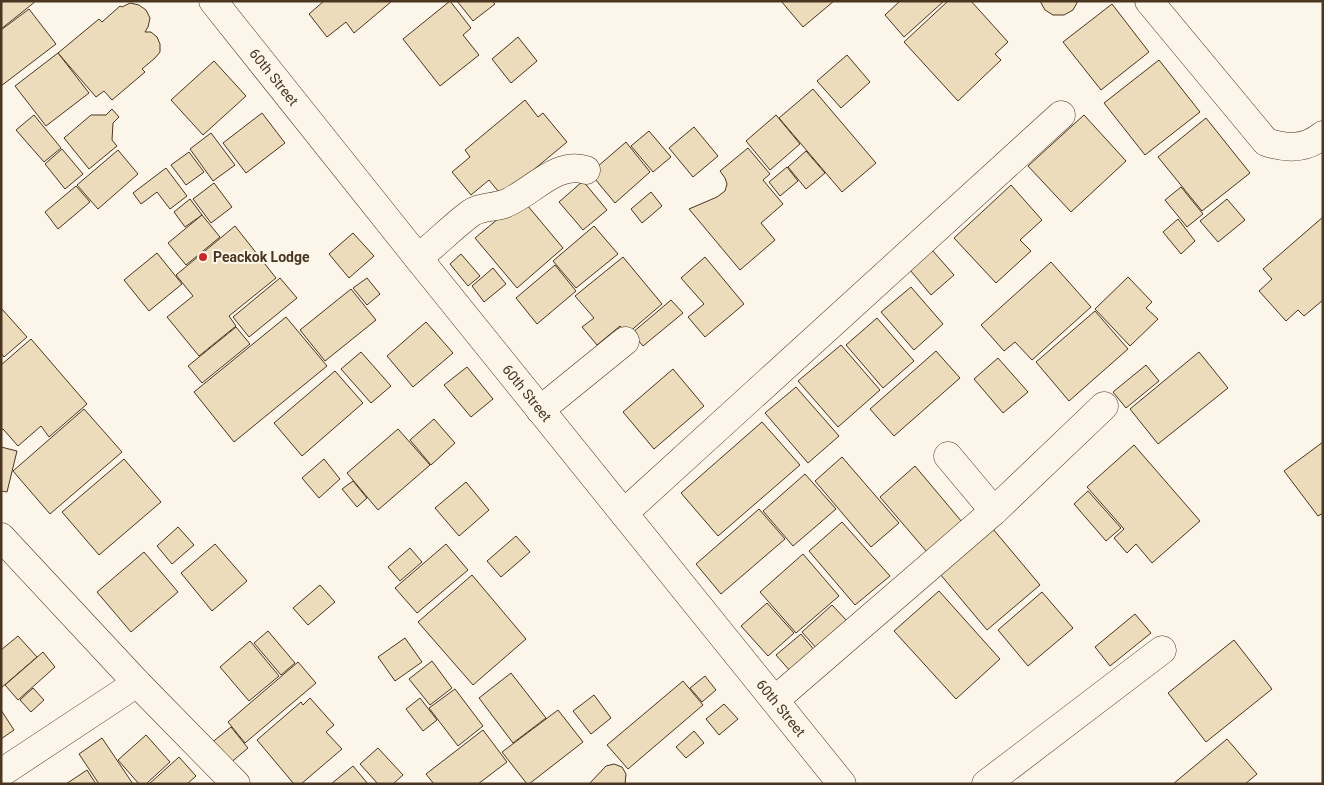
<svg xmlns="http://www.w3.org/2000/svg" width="1324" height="785" viewBox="0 0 1324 785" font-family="Roboto,sans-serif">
<rect width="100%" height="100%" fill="#fbf6e9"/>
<g fill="#ecdcbc" stroke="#4a3520">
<path d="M1,1H36L1,29Z"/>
<path d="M324,1H392L354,33L346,22L327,37L309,14Z"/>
<path d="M450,1L471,28L463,35L479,55L440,86L403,39Z"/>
<path d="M457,1H492L495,4L473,21Z"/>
<path d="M781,1H834L803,27Z"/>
<path d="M900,1H944L904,37L885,15Z"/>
<path d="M948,1H971L1008,42L995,54L1001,60L958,101L904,42Z"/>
<path d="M1040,1H1078L1073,10L1064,15H1053L1045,10Z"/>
<path d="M130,3L139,5L146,10L150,18L148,27L145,32H151L157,37L160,44V52L155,58L142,69L145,72L112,100L104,91L96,97L58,53L99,19L102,22L120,6L122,7Z"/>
<path d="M1112,4L1149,52L1101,90L1063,42Z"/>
<path d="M29,9L56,44L1,86V30Z"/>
<path d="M518,37L537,61L511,83L492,59Z"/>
<path d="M58,53L89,93L46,126L15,86Z"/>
<path d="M847,55L870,82L841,108L817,81Z"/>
<path d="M1159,60L1200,112L1145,155L1104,103Z"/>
<path d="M214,61L246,96L203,135L171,100Z"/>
<path d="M813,89L876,163L842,192L779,118Z"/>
<path d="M525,100L538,117L543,113L567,142L502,196L489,180L471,195L452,172L470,157L465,150Z"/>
<path d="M112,109L119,117L113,123L112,140L117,146L89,169L64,138L91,115H106Z"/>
<path d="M262,113L285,143L246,173L223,143Z"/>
<path d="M34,115L61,148L44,162L16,130Z"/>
<path d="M776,115L800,144L770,170L746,141Z"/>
<path d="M1084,115L1126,161L1071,212L1028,166Z"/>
<path d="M1206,118L1250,173L1202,211L1158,157Z"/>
<path d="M694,127L718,156L693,177L669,148Z"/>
<path d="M649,131L671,157L653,172L631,146Z"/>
<path d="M211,133L235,165L213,181L190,149Z"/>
<path d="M626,142L650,172L615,203L590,173Z"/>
<path d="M748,148L770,174L763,180L783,204L761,223L775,240L740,270L689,209L717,197L725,191L727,184L725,178L720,171Z"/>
<path d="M62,149L83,174L65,189L45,164Z"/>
<path d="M118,150L138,174L98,209L77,185Z"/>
<path d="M806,151L825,173L806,189L788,167Z"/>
<path d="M189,152L204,172L186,185L171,165Z"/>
<path d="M787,167L798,181L780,196L769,182Z"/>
<path d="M166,168L187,196L170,209L157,192L141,204L133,193Z"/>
<path d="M583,181L607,210L583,230L559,202Z"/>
<path d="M214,183L232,207L211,223L193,199Z"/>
<path d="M1011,185L1042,220L1020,240L1031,251L996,283L954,238Z"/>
<path d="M76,186L90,202L58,229L45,212Z"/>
<path d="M1181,187L1203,214L1187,227L1165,200Z"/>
<path d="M651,192L662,206L642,223L631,209Z"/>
<path d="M190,199L202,215L185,227L174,212Z"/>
<path d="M522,199L563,248L517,288L475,238Z"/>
<path d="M1227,199L1245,220L1218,242L1200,221Z"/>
<path d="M202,215L220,237L186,265L168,243Z"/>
<path d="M1323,217V300L1304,316L1298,310L1286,321L1259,291L1272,279L1263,269Z"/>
<path d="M1178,219L1195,241L1181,254L1163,232Z"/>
<path d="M235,226L276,278L229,316L236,326L199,356L167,317L193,296L176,275Z"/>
<path d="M594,226L618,254L576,288L553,261Z"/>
<path d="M353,233L374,256L349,278L329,254Z"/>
<path d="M932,250L954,275L931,295L910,270Z"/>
<path d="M157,253L182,284L149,311L124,280Z"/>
<path d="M461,254L480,276L468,286L450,264Z"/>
<path d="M623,257L662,304L627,334L620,326L597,345L582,327L594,318L575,296Z"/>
<path d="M705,257L744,304L705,337L688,317L704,304L681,278Z"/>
<path d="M1051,262L1091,307L1032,360L1015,342L1004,351L981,325Z"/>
<path d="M555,265L576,291L537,324L516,298Z"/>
<path d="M493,268L506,284L484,302L472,286Z"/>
<path d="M1128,277L1152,302L1146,308L1158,319L1130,346L1095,309Z"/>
<path d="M280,278L297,298L249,337L233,317Z"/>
<path d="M367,278L380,294L367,305L353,288Z"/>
<path d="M911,287L943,324L914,350L881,312Z"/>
<path d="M351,289L376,320L325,361L300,330Z"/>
<path d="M671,300L683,313L643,346L632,333Z"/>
<path d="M1,308L27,337L4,357L1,353Z"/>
<path d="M1095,311L1128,349L1069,401L1036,362Z"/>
<path d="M286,317L327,366L234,442L194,392Z"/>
<path d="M877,318L914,361L883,388L846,345Z"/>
<path d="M426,322L453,353L413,387L387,356Z"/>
<path d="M236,327L250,344L202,383L188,366Z"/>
<path d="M31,339L87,404L49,437L41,426L18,446L3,429L1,430V365Z"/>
<path d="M841,345L880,390L838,427L798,381Z"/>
<path d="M936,351L960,378L894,436L870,409Z"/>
<path d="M361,352L391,386L371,403L341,369Z"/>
<path d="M1199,352L1228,388L1158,444L1130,409Z"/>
<path d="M998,358L1028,392L1003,413L974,379Z"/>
<path d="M1146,365L1159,381L1126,408L1113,392Z"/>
<path d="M467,367L493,399L471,417L444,385Z"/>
<path d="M673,369L704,406L654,449L623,412Z"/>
<path d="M335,371L363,403L302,456L274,423Z"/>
<path d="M796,387L839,436L808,463L765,413Z"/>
<path d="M84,409L122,452L50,514L13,471Z"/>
<path d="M434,419L455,443L431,465L410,440Z"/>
<path d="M762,422L800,465L718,536L681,493Z"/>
<path d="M398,429L430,465L378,510L347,473Z"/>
<path d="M1323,442V513L1318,516L1284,471Z"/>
<path d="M1134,445L1200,521L1152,563L1136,544L1127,553L1114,538L1124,529L1087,487Z"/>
<path d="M1,447L17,451L7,492L1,491Z"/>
<path d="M842,457L899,523L871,547L815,481Z"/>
<path d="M124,459L161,502L99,555L62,512Z"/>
<path d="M324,459L340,479L319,498L302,478Z"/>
<path d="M915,466L962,522L927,552L880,497Z"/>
<path d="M805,474L836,509L793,546L763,511Z"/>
<path d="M353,481L367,498L357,507L342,489Z"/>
<path d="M466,482L489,510L459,536L435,508Z"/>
<path d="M1088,491L1121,528L1106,541L1074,504Z"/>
<path d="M759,509L785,539L721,594L696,564Z"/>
<path d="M842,522L890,576L855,605L809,551Z"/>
<path d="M178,527L194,545L172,564L157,546Z"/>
<path d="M993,529L1040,585L987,630L940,574Z"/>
<path d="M516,536L530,552L501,577L487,561Z"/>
<path d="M215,544L247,581L212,611L181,573Z"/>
<path d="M446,544L468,570L417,613L395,588Z"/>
<path d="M410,548L422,562L400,581L388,567Z"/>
<path d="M144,552L178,592L131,632L97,592Z"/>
<path d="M803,554L839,596L796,633L760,592Z"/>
<path d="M472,575L526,639L473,685L418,622Z"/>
<path d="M320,585L335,602L308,625L293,608Z"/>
<path d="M939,591L1000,659L956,699L894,631Z"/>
<path d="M1042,592L1073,628L1028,666L998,630Z"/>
<path d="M767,603L794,633L768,656L741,626Z"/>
<path d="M832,605L848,622L817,649L802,632Z"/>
<path d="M1135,614L1151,633L1110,666L1095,647Z"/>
<path d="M268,631L295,663L281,675L254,643Z"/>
<path d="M801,634L815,651L791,672L776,655Z"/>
<path d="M18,636L37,657L1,688V650Z"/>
<path d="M405,638L422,662L395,681L378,657Z"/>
<path d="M1234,640L1272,689L1206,742L1168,693Z"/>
<path d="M250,641L279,676L249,701L220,667Z"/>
<path d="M43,652L55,667L18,700L5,685Z"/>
<path d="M432,661L452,688L430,705L409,679Z"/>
<path d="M298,662L316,683L245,743L228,722Z"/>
<path d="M511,673L546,718L513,743L479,698Z"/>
<path d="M705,676L716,690L702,702L690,688Z"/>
<path d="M683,681L703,705L628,769L607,745Z"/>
<path d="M33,688L44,700L31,712L20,700Z"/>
<path d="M455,689L483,726L458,746L429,708Z"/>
<path d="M594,695L611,718L591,734L573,711Z"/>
<path d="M310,698L334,725L326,732L342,749L301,784H294L257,740L301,702L303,705Z"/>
<path d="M420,698L437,720L423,731L406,709Z"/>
<path d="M724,704L738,719L719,735L706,719Z"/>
<path d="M1,710L14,730L1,739Z"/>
<path d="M558,710L583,742L529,784H527L502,752Z"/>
<path d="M231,727L248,748L228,765L210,744Z"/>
<path d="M483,730L507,762L478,784H434L426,774Z"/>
<path d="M694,731L704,743L686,758L676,747Z"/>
<path d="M146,735L170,762L146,784H139L118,760Z"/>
<path d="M102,738L133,784H99L79,754Z"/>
<path d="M1227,739L1257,774L1245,784H1173Z"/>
<path d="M378,748L403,775L393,784H378L360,764Z"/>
<path d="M179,757L196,776L187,784H149Z"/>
<path d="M614,764L622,767L626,774L625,784H589L606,766Z"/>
<path d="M353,766L368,784H331Z"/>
<path d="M87,770L96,784H66Z"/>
</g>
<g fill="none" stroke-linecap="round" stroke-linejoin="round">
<g stroke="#4a3520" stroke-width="29">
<g id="minor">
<path d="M213,1L418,258L842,784"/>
<path d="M1149,1L1266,142C1286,149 1305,150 1323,135"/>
<path d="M418,258C436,244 452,227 471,213C481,206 493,208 504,204C531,194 556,160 586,170"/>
<path d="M540,410L625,341"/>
<path d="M948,456L994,511"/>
<path d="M624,513L1061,115"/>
<path d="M1,537L137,683L236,784"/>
<path d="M775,700L994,511L1104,406"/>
<path d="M1,773L137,683"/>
<path d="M986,784L1162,650"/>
</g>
</g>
<use href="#minor" stroke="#fbf6e9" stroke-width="28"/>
</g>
<circle fill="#c62828" stroke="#fbf6e9" stroke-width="2" cx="203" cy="257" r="5"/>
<g text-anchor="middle" stroke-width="4" stroke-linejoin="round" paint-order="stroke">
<g font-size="14" fill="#4a3520" stroke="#fbf6e9">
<text transform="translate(274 77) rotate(51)" y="5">60th Street</text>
<text transform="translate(527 393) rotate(51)" y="5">60th Street</text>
<text transform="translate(781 708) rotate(51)" y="5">60th Street</text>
</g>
<g font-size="14" font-weight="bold" fill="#4a3520" stroke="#fbf6e9" text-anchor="start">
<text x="213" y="262">Peackok Lodge</text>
</g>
</g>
<rect width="1324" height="785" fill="none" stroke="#4a3520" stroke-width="5"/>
</svg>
